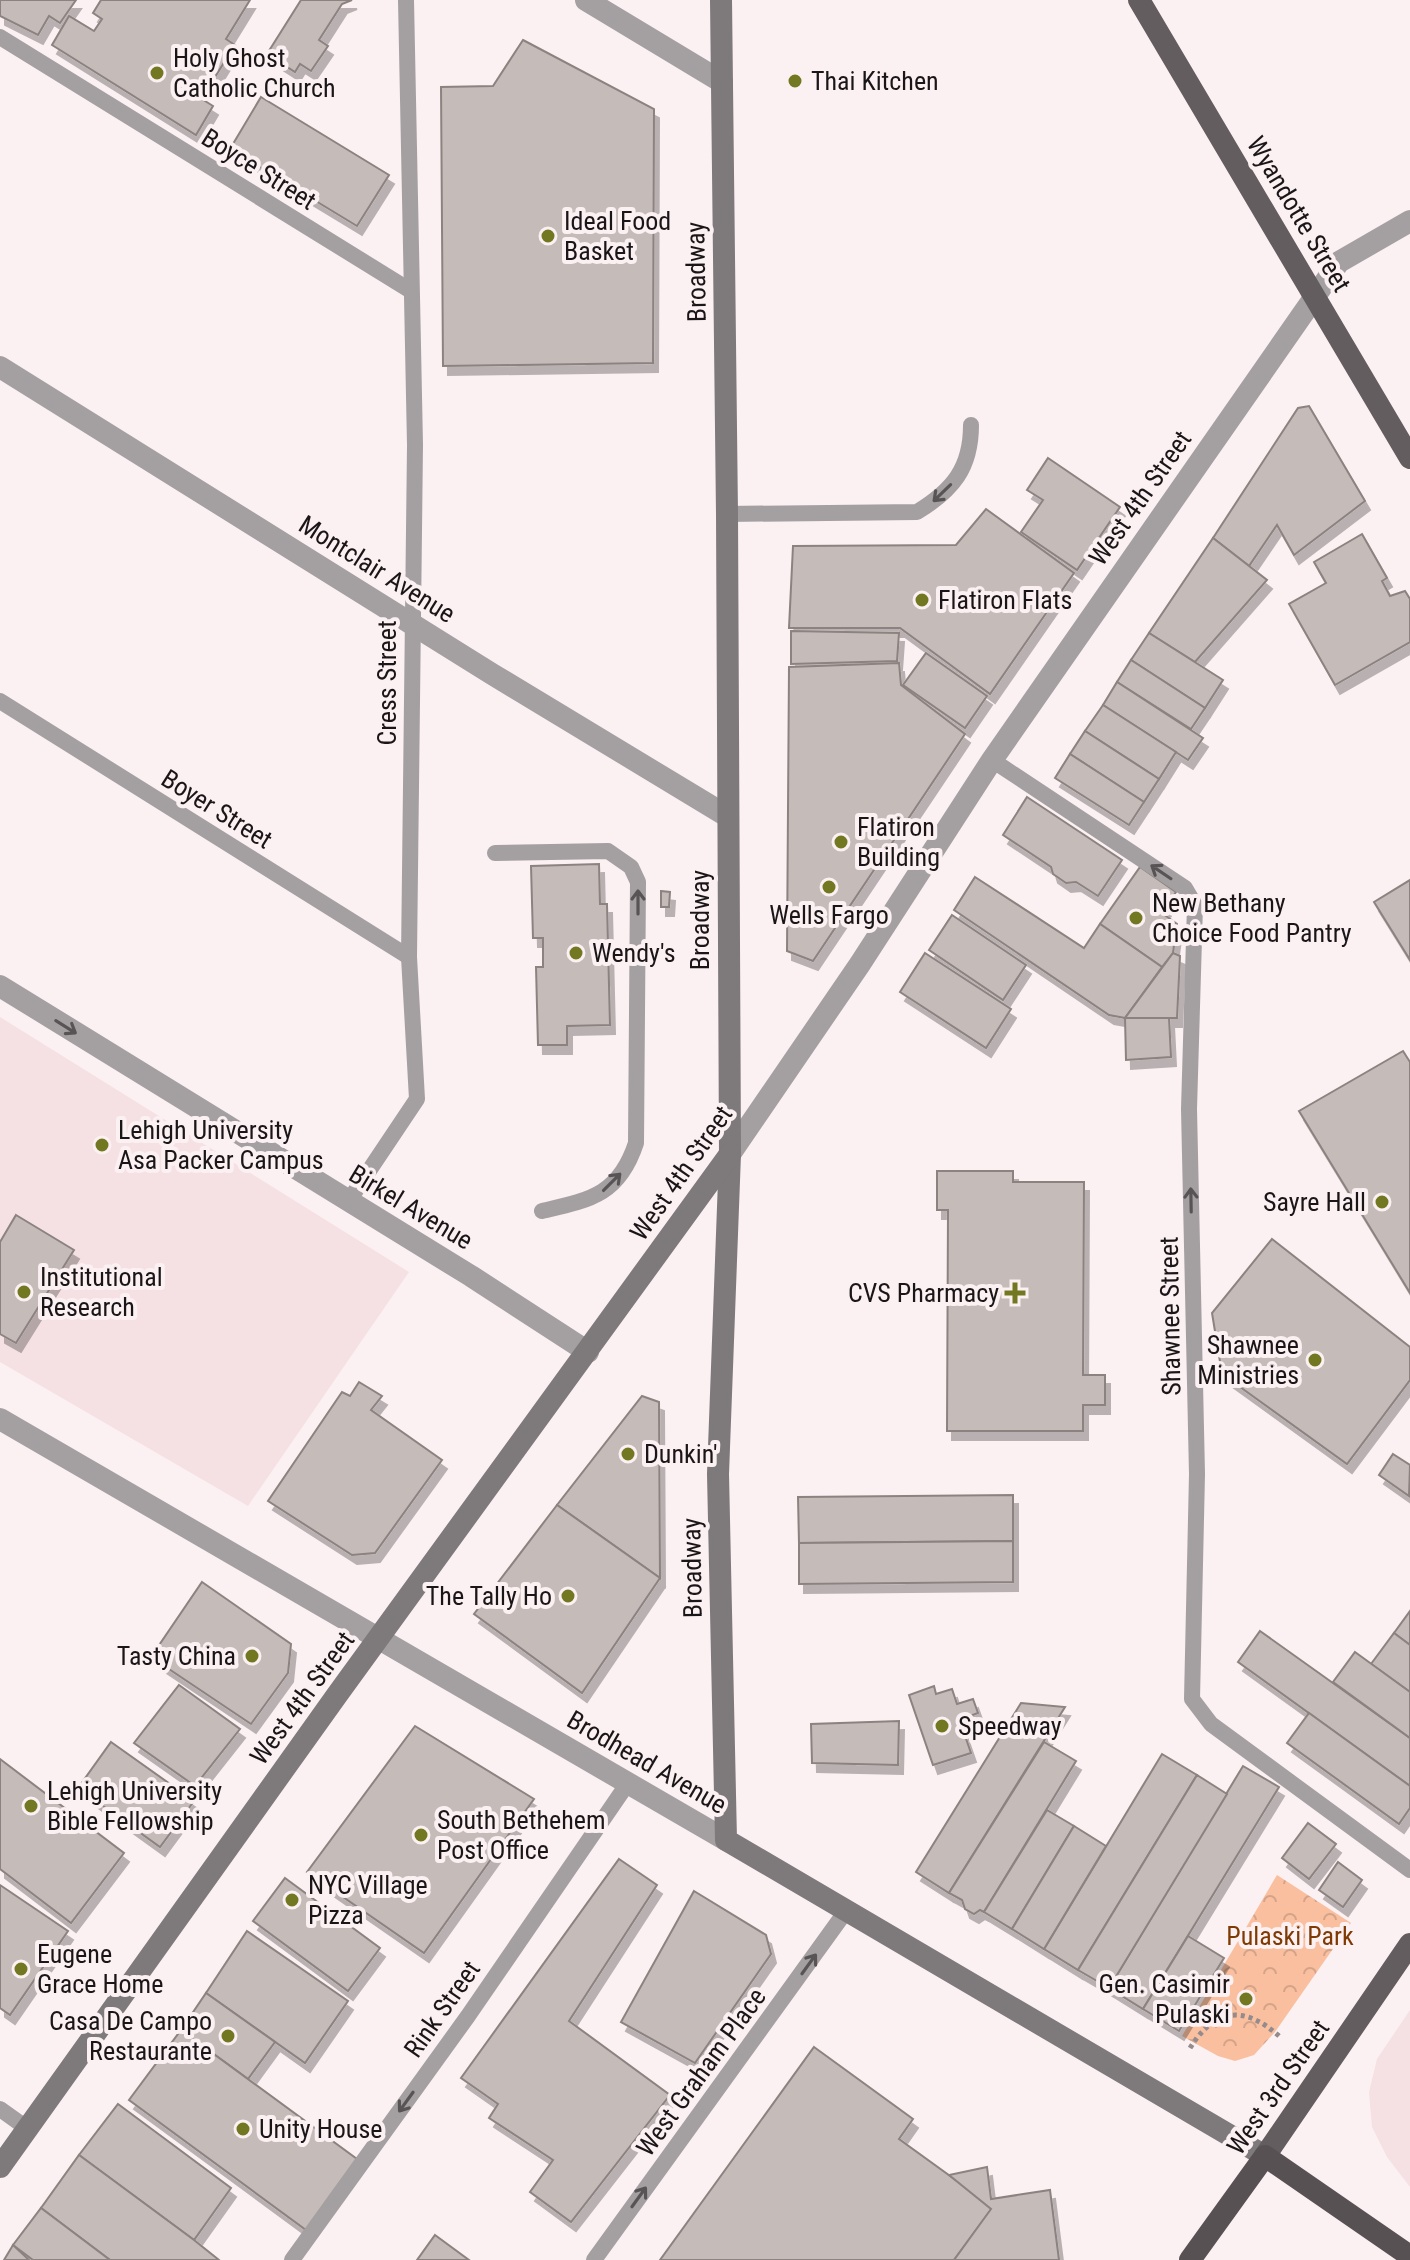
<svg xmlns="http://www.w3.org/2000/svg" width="1410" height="2260" viewBox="0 0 1410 2260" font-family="'Roboto Condensed',sans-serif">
<defs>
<pattern id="park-crowns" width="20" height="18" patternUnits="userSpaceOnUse" patternTransform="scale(2)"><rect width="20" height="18" fill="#f9bf9f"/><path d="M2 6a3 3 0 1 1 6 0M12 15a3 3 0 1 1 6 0" fill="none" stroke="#d5a388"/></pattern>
<filter id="shadow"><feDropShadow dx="5" dy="9" stdDeviation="0" flood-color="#0004"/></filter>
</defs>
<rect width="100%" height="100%" fill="#fbf0f2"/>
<g fill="#f5e1e4">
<path d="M0,1017L409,1272L248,1506L0,1362Z"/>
<path d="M1410,2010V2187L1387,2157L1372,2127L1369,2092L1377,2059Z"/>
</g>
<path fill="url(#park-crowns)" d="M1277,1875L1351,1923L1275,2032L1254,2055L1235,2061L1218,2056L1182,2036Z"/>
<g fill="#c5bbb9" stroke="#8c8381" stroke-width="2" filter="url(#shadow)">
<path d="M0,0H76L60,23L49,16L38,35L0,16Z"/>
<path d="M101,0H250L226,39L235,45L210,85L203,80L194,94L213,106L196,135L52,45L69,16L94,31L102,19L93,13Z"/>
<path d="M301,0H352L342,4L319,40L328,46L311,71L300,64L295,72L267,54Z"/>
<path d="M523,40L654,109L653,363L443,366L441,87L493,86Z"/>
<path d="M261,97L389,175L357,226L230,149Z"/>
<path d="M1309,406L1365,501L1294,555L1277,525L1249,566L1213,538L1298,408Z"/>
<path d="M1048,458L1120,507L1077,570L1021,532L1043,500L1027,490Z"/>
<path d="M986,509L1074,573L990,694L900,628H789L793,546L956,545Z"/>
<path d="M1362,534L1387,578L1382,581L1390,596L1405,591L1410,599V642L1335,685L1289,604L1326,583L1314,562Z"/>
<path d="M1213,538L1267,580L1195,662L1149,633Z"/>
<path d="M791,631L899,633L897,661L791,664Z"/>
<path d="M1149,633L1223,680L1205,708L1131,660Z"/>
<path d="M926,653L987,696L965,728L903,685Z"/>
<path d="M1131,660L1205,708L1191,729L1117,682Z"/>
<path d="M899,663L901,685L965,734L813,961L787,951L789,667Z"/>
<path d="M1117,682L1203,738L1188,760L1103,705Z"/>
<path d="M1103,705L1176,752L1159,779L1085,731Z"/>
<path d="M1085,731L1159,779L1144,802L1070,754Z"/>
<path d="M1070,754L1144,802L1129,825L1055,778Z"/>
<path d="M1027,797L1122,860L1098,896L1076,882L1066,883L1053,874L1051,867L1003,835Z"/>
<path d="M599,864L600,904H607L610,1025L567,1026V1045H538L536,967H543V938H533L531,866Z"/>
<path d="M1140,867L1176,892L1162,913L1177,924L1173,953L1162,967L1100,924Z"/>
<path d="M975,877L1084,948L1100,924L1162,967L1125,1018L1109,1015L954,910Z"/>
<path d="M1410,880V960L1374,902Z"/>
<path d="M661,891L670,892L669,907H661Z"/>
<path d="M952,915L1026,965L1003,1000L929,950Z"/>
<path d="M925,953L1011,1009L986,1048L900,992Z"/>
<path d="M1173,953L1180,956L1177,1018H1125Z"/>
<path d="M1125,1018H1169L1171,1057L1126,1060Z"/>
<path d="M1403,1051L1410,1062V1293L1299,1111Z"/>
<path d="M937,1171H1013V1182H1084L1083,1375H1105V1405H1083V1431H947L948,1210H937Z"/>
<path d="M16,1215L74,1250L16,1343L0,1334V1242Z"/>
<path d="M1272,1239L1410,1347V1380L1347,1464L1222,1374L1212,1313Z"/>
<path d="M359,1382L382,1396L371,1410L442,1460L375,1553L352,1555L268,1501L342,1392L350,1396Z"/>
<path d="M642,1396L659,1402L660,1578L557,1505Z"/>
<path d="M1393,1454L1410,1465L1409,1496L1379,1475Z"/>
<path d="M1013,1495V1541L799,1543L798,1497Z"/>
<path d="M557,1505L660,1578L582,1693L474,1614Z"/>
<path d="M1013,1541V1582L799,1584V1543Z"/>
<path d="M202,1582L291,1644L288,1673L251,1724L151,1657Z"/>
<path d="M1410,1611V1645L1394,1633Z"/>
<path d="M1260,1631L1410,1738V1786L1238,1662Z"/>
<path d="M1394,1633L1410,1645V1692L1371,1664Z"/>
<path d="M1355,1652L1410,1692V1738L1333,1682Z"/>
<path d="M179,1685L240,1729L195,1786L134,1743Z"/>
<path d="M934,1686L936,1694L952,1689L957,1704L973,1699L978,1713L965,1718L966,1725L962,1727L971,1753L933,1765L909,1695Z"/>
<path d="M1021,1703L1065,1707L949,1893L916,1872Z"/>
<path d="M1309,1713L1410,1786V1808L1399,1824L1287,1743Z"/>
<path d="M899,1721L898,1765L812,1763L811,1724Z"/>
<path d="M415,1726L534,1799L424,1953L307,1872Z"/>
<path d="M111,1742L194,1801L160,1847L78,1788Z"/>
<path d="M1044,1742L1076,1761L984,1912L980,1910L974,1914L965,1909L962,1900L949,1893Z"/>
<path d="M1162,1754L1197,1775L1078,1970L1044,1949Z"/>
<path d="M0,1759L124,1853L71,1923L0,1869Z"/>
<path d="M1243,1766L1279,1787L1143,2009L1109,1988Z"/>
<path d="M1197,1775L1227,1794L1109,1988L1078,1970Z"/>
<path d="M1047,1810L1074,1826L1012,1929L984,1912Z"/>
<path d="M1308,1823L1336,1844L1309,1879L1282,1858Z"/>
<path d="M1074,1826L1106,1846L1044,1949L1012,1929Z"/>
<path d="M619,1859L657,1885L569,2021L670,2095L571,2222L530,2192L553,2160L489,2118L498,2104L461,2078Z"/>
<path d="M1338,1862L1362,1880L1343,1907L1319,1890Z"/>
<path d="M285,1878L380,1948L348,1991L253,1921Z"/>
<path d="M0,1885L68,1931L10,2015L0,2008Z"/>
<path d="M694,1891L766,1935L771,1954L695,2063L621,2022Z"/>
<path d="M247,1931L348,2001L305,2063L206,1993Z"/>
<path d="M1188,1936L1224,1958L1179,2031L1143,2009Z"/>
<path d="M206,1993L275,2042L248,2079L181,2030Z"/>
<path d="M181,2030L357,2159L306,2230L129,2100Z"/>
<path d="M814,2047L913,2119L899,2139L993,2207L954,2260H660Z"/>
<path d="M118,2104L231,2188L194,2240L79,2155Z"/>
<path d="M79,2155L194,2240L219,2260H110L41,2208Z"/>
<path d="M987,2167L991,2199L1050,2190L1059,2260H954L991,2209L949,2175Z"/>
<path d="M41,2208L110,2260H33L13,2245Z"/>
<path d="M435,2235L469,2260H417Z"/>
<path d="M13,2245L29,2260H4Z"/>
</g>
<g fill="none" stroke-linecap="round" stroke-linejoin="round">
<path stroke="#938b8c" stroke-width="5" stroke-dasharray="4 4" stroke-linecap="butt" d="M1190,2048C1215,2008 1244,2005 1279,2036"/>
<g stroke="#a4a0a2" stroke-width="16">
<path d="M0,37L411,291"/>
<path d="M727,514L917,512C953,490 971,468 971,425"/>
<path d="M0,701L409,957"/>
<path d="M992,760L1185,888L1195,905L1189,1109L1197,1474L1192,1699L1211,1724L1410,1870"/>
<path d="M495,853L608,851L631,867L638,882L636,1143C619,1195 590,1200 542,1211"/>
<path d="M348,1202L417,1099L409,957L415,445L406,0"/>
<path d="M0,2109L28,2129"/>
<path d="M292,2260L468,2016L628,1783"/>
<path d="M594,2260L846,1911"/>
</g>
<g stroke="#a4a0a2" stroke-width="22">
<path d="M586,0L722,82"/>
<path d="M0,367L492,674L727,816"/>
<path d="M0,986L471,1276L588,1352"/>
<path d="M0,1419L726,1840"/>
</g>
<path stroke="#a4a0a2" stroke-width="22" d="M730,1154L860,964L992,760L1339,262L1410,221"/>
<g stroke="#7e797b" stroke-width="22">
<path d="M721,0L727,514L730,1154L718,1474L726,1840L1265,2156"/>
<path d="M0,2167L337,1695L730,1154"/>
</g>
<g stroke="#635d60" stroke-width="22">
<path d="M1139,0L1410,458"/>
<path d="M1265,2156L1410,1944"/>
</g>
<path stroke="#585154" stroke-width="22" d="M1190,2260L1265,2156L1410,2256"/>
</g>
<defs><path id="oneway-shaft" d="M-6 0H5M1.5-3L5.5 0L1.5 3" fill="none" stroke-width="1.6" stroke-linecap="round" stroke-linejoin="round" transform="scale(2)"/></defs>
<g stroke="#585456">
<use href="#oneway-shaft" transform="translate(942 493) rotate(136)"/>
<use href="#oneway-shaft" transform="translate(1161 872) rotate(-146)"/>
<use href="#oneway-shaft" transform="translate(638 902) rotate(-90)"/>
<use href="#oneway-shaft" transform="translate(66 1027) rotate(32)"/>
<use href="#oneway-shaft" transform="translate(612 1182) rotate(-45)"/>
<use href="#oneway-shaft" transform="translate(1191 1200) rotate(-91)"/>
<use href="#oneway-shaft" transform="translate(809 1964) rotate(-54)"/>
<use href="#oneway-shaft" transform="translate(406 2102) rotate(126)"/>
<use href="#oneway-shaft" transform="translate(639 2197) rotate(-54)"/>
</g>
<g fill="#727821" stroke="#fbf0f2" stroke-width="3">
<circle cx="157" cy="73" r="8"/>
<circle cx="795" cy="81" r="8"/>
<circle cx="548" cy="236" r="8"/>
<circle cx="922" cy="600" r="8"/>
<circle cx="841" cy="842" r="8"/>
<circle cx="829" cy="887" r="8"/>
<circle cx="1136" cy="918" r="8"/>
<circle cx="576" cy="953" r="8"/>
<circle cx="102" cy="1145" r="8"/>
<circle cx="1382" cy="1202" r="8"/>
<circle cx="24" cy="1292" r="8"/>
<path d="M1011 1281h8v8h8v8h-8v8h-8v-8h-8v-8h8z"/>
<circle cx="1315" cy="1360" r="8"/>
<circle cx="628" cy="1454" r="8"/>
<circle cx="568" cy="1596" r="8"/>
<circle cx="252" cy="1656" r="8"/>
<circle cx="942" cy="1726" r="8"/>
<circle cx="31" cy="1806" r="8"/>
<circle cx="421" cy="1835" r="8"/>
<circle cx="292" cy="1900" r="8"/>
<circle cx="21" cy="1969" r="8"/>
<circle cx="1246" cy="1999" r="8"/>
<circle cx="228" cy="2036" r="8"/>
<circle cx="243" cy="2129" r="8"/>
</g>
<g text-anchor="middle" stroke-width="8" stroke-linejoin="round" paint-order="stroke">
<g font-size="26" fill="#1a1617" stroke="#fbf0f2" text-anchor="start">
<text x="173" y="67">Holy Ghost<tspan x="173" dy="30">Catholic Church</tspan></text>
<text x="811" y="90">Thai Kitchen</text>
<text x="564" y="230">Ideal Food<tspan x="564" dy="30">Basket</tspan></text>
<text x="938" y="609">Flatiron Flats</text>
<text x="857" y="836">Flatiron<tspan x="857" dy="30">Building</tspan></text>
<text x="1152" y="912">New Bethany<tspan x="1152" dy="30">Choice Food Pantry</tspan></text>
<text x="829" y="924" text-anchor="middle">Wells Fargo</text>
<text x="592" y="962">Wendy's</text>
<text x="118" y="1139">Lehigh University<tspan x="118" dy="30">Asa Packer Campus</tspan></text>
<text x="1366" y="1211" text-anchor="end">Sayre Hall</text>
<text x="40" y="1286">Institutional<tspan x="40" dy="30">Research</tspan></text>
<text x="999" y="1302" text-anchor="end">CVS Pharmacy</text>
<text x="1299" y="1354" text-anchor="end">Shawnee<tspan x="1299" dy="30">Ministries</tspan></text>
<text x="644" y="1463">Dunkin'</text>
<text x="552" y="1605" text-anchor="end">The Tally Ho</text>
<text x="236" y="1665" text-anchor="end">Tasty China</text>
<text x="958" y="1735">Speedway</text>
<text x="47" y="1800">Lehigh University<tspan x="47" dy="30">Bible Fellowship</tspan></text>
<text x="437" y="1829">South Bethehem<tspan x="437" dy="30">Post Office</tspan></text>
<text x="308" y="1894">NYC Village<tspan x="308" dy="30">Pizza</tspan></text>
<text x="37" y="1963">Eugene<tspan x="37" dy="30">Grace Home</tspan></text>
<text x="1230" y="1993" text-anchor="end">Gen. Casimir<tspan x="1230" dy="30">Pulaski</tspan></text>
<text x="212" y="2030" text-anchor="end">Casa De Campo<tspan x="212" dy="30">Restaurante</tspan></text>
<text x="259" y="2138">Unity House</text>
</g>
<g font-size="26" fill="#1a1617" stroke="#fbf0f2">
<text transform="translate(259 169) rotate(32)" y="9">Boyce Street</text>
<text transform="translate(1299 214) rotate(59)" y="9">Wyandotte Street</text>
<text transform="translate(696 272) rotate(-91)" y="9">Broadway</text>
<text transform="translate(1140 498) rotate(-55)" y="9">West 4th Street</text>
<text transform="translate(377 569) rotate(32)" y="9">Montclair Avenue</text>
<text transform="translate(387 683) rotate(-90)" y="9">Cress Street</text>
<text transform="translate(217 809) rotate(32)" y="9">Boyer Street</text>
<text transform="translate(700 920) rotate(-90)" y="9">Broadway</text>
<text transform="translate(681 1173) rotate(-55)" y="9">West 4th Street</text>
<text transform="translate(411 1207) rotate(31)" y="9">Birkel Avenue</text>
<text transform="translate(1170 1316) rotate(-91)" y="9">Shawnee Street</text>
<text transform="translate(692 1568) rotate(-91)" y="9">Broadway</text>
<text transform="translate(302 1698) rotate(-54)" y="9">West 4th Street</text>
<text transform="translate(647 1762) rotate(30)" y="9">Brodhead Avenue</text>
<text transform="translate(442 2009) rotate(-55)" y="9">Rink Street</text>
<text transform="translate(701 2072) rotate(-54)" y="9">West Graham Place</text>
<text transform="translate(1278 2087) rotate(-55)" y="9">West 3rd Street</text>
</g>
<g font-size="26" fill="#7f3903" stroke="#fbf0f2">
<text x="1290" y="1945">Pulaski Park</text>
</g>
</g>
</svg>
